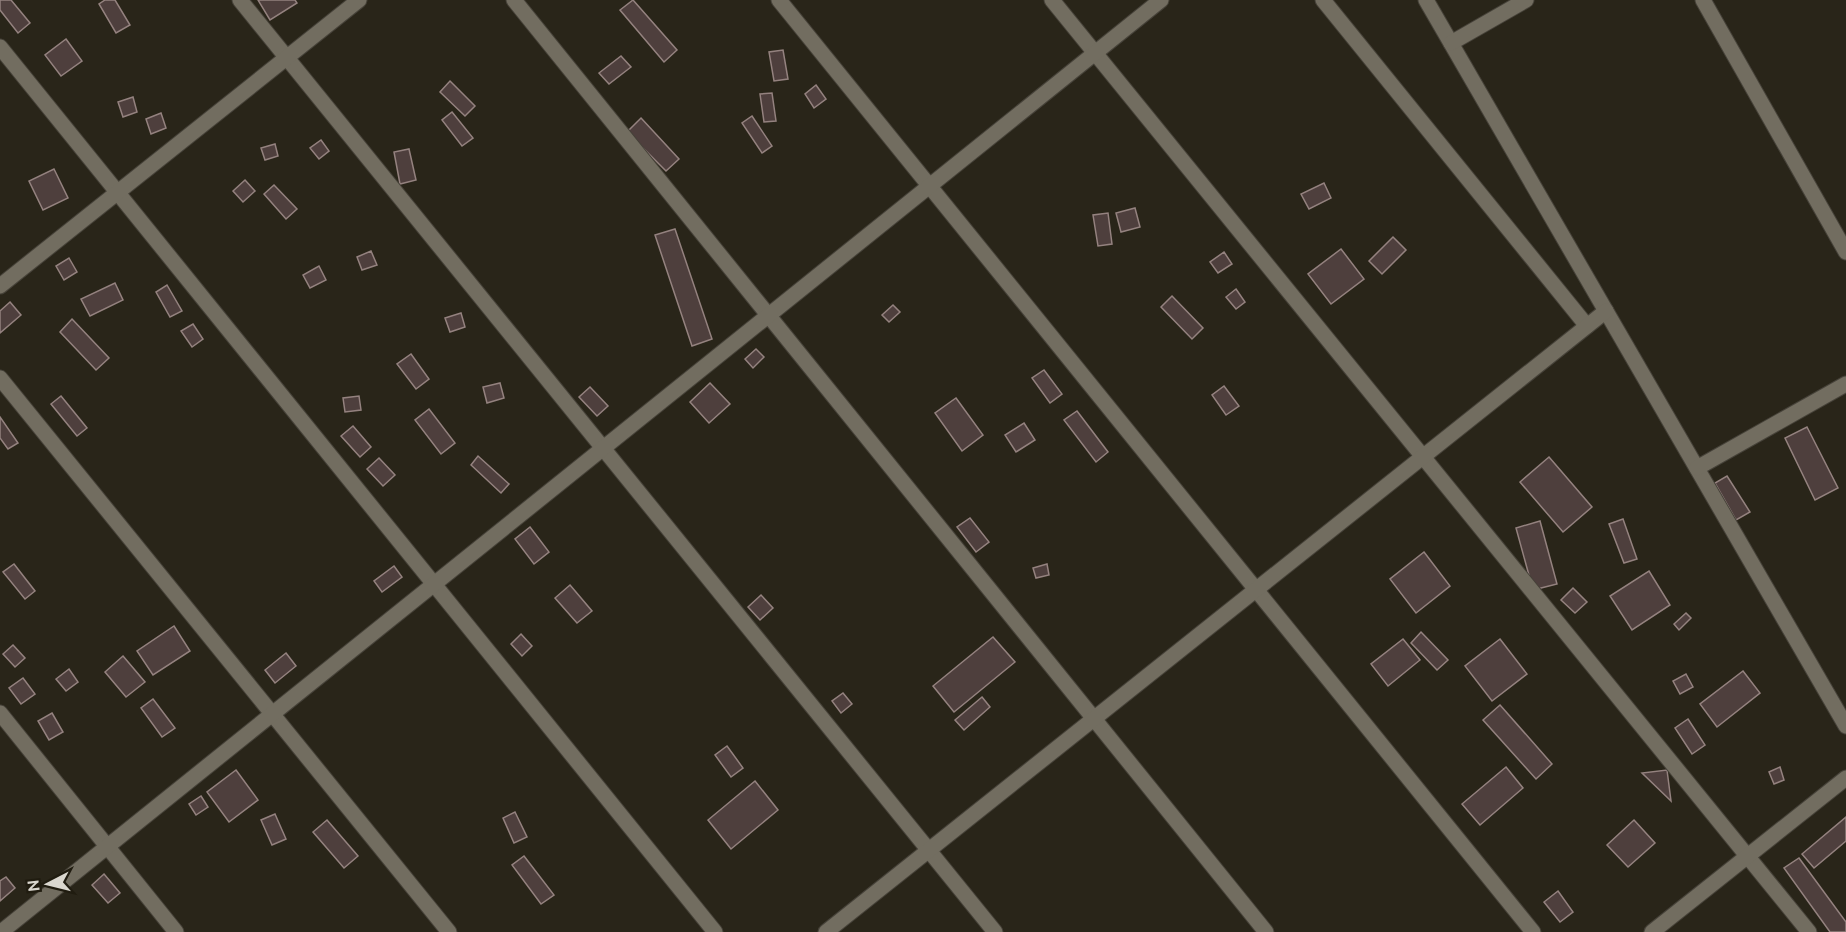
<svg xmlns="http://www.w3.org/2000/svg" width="1846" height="932" viewBox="0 0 1846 932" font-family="Ubuntu,sans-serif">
<rect width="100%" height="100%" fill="#292519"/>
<g fill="#4e3f3d" stroke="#94827f" stroke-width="1.5">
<path d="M0,0H11L30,23L18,33L0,10Z"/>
<path d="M105,0H115L130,25L116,33L99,4Z"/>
<path d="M258,0H295L297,3L270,20Z"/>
<path d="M633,0L677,50L664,62L620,10Z"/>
<path d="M66,39L82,61L61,76L45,55Z"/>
<path d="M783,50L788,79L774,81L769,52Z"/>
<path d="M621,56L631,67L609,84L599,73Z"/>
<path d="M450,81L475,106L465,116L440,92Z"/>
<path d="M816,85L826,99L814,108L805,94Z"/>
<path d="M772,93L776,121L764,122L760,94Z"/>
<path d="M133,97L137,112L123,117L118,102Z"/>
<path d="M452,112L473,138L462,146L442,120Z"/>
<path d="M161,113L166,128L151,134L146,119Z"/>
<path d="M752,116L772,146L762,153L742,123Z"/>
<path d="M641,118L679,159L666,171L627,132Z"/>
<path d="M321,140L329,151L319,159L310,148Z"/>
<path d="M275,144L278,156L265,160L261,148Z"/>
<path d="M409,149L416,180L400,184L394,152Z"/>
<path d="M54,169L68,198L43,210L29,181Z"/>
<path d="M245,180L255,191L243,202L233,191Z"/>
<path d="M1324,183L1331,198L1309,209L1301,194Z"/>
<path d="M274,185L297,209L286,219L264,194Z"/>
<path d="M1135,208L1140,227L1121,232L1116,213Z"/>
<path d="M1108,213L1112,244L1098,246L1093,215Z"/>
<path d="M675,229L712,339L692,346L655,235Z"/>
<path d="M1393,237L1406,250L1382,274L1369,261Z"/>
<path d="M1341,249L1364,279L1331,304L1308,274Z"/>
<path d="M371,251L377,265L362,270L357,257Z"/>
<path d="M1224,252L1232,264L1218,273L1210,262Z"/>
<path d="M69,258L77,272L64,280L56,266Z"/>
<path d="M319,266L326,280L310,288L303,275Z"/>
<path d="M115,283L123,300L90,316L81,299Z"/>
<path d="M167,285L182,311L170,317L156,292Z"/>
<path d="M1236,289L1245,302L1236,309L1226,297Z"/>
<path d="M1172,296L1203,328L1192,339L1161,307Z"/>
<path d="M10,302L21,315L0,333V311Z"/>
<path d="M893,305L900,312L889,322L882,315Z"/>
<path d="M461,313L465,327L450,332L445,318Z"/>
<path d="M72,319L109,358L96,370L60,332Z"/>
<path d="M193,324L203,339L192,347L181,331Z"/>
<path d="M756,349L764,357L753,368L745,359Z"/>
<path d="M411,354L429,379L416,389L397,364Z"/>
<path d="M1044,370L1062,394L1050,403L1032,378Z"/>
<path d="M500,383L504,398L487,403L483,387Z"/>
<path d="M710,383L730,404L709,423L690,402Z"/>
<path d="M1224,386L1239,406L1226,415L1212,395Z"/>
<path d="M590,387L608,406L597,416L579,397Z"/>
<path d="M61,396L87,428L77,436L51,404Z"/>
<path d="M359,396L361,410L345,412L343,398Z"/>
<path d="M956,398L983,435L962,451L935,413Z"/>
<path d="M429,409L455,443L441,454L415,420Z"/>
<path d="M1077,411L1108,452L1096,462L1064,420Z"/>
<path d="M0,417L18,443L8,449L0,438Z"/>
<path d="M1024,423L1035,440L1016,452L1005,435Z"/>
<path d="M353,426L371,447L360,457L341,436Z"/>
<path d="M1807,427L1838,488L1815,500L1785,438Z"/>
<path d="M478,456L509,484L501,493L471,465Z"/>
<path d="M1549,457L1592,507L1563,532L1520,482Z"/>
<path d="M379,458L395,475L383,486L367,469Z"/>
<path d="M1727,476L1750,512L1736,520L1715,483Z"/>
<path d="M970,518L989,542L976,552L957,527Z"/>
<path d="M1623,519L1637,559L1624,563L1609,524Z"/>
<path d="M1540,521L1557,584L1533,590L1516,528Z"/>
<path d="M530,527L549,552L534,564L515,539Z"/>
<path d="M1424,552L1450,586L1416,613L1390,579Z"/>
<path d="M14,564L35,591L25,599L3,572Z"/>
<path d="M1047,564L1049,575L1036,578L1033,568Z"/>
<path d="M394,566L402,577L382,592L374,581Z"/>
<path d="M1649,571L1670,605L1632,630L1610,596Z"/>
<path d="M570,585L592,611L577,623L555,598Z"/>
<path d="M1573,588L1587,602L1575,613L1561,600Z"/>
<path d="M761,595L773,608L760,620L748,607Z"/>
<path d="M1686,613L1691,618L1679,630L1674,624Z"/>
<path d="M174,626L190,651L153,675L137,651Z"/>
<path d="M1421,632L1448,660L1437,670L1411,643Z"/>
<path d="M521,634L532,646L522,656L511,644Z"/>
<path d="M993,637L1015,662L954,712L933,686Z"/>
<path d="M1403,639L1420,660L1388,686L1371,664Z"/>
<path d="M1500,639L1527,674L1492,701L1465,666Z"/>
<path d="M13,645L25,658L15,667L3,654Z"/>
<path d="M286,653L296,666L275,683L265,670Z"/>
<path d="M123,656L145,682L126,697L105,672Z"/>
<path d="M69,669L78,682L66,691L56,679Z"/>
<path d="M1743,671L1760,693L1717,727L1700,704Z"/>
<path d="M1686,674L1693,687L1680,694L1673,681Z"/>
<path d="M23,678L35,694L21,704L9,688Z"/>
<path d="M843,693L852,704L841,713L832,701Z"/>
<path d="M982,697L990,707L964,730L955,720Z"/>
<path d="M153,699L175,728L162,737L141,708Z"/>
<path d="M1500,705L1552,764L1536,779L1483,720Z"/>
<path d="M52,713L63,732L49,740L38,721Z"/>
<path d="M1688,719L1705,745L1692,754L1675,728Z"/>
<path d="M727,746L743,768L731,777L715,755Z"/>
<path d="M1506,767L1523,788L1480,825L1462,804Z"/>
<path d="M1780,767L1784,780L1774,784L1769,772Z"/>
<path d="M236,770L258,800L229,822L207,792Z"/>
<path d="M1667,770L1671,801L1642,773Z"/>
<path d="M755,781L778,810L731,849L708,820Z"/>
<path d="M201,796L208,807L196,815L189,804Z"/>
<path d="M515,812L527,837L514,843L503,818Z"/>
<path d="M275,814L286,839L272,845L261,820Z"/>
<path d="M1846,817V841L1814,868L1802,854Z"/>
<path d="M327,820L358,856L344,868L313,832Z"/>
<path d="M1634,820L1655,843L1628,867L1607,845Z"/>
<path d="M524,856L554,895L541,904L512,865Z"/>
<path d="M1799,858L1846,922V932H1830L1784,868Z"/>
<path d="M104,874L120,893L108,903L92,885Z"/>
<path d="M6,877L15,888L0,901V881Z"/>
<path d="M1558,891L1573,912L1560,922L1544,902Z"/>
</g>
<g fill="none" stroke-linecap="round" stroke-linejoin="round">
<g stroke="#464239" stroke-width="17">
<g id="minor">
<path d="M240,0L995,932"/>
<path d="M514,0L1266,932"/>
<path d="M779,0L1533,932"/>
<path d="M1052,0L1809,932"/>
<path d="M1323,0L1587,326"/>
<path d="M1426,0L1846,726"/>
<path d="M1703,0L1846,252"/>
<path d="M1451,43L1526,0"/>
<path d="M0,47L715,932"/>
<path d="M0,286L359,0"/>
<path d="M0,378L449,932"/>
<path d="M1697,468L1846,384"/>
<path d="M0,713L176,932"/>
<path d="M1,932L1161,0"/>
<path d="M826,932L1606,311"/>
<path d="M1652,932L1846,778"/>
</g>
</g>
<use href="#minor" stroke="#726d60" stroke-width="15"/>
</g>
<g transform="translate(48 884) rotate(263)" stroke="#201c10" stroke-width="4.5" paint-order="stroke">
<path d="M0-4.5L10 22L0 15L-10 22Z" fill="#dad7cf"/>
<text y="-9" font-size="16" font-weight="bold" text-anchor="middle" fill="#dad7cf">N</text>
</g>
</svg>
